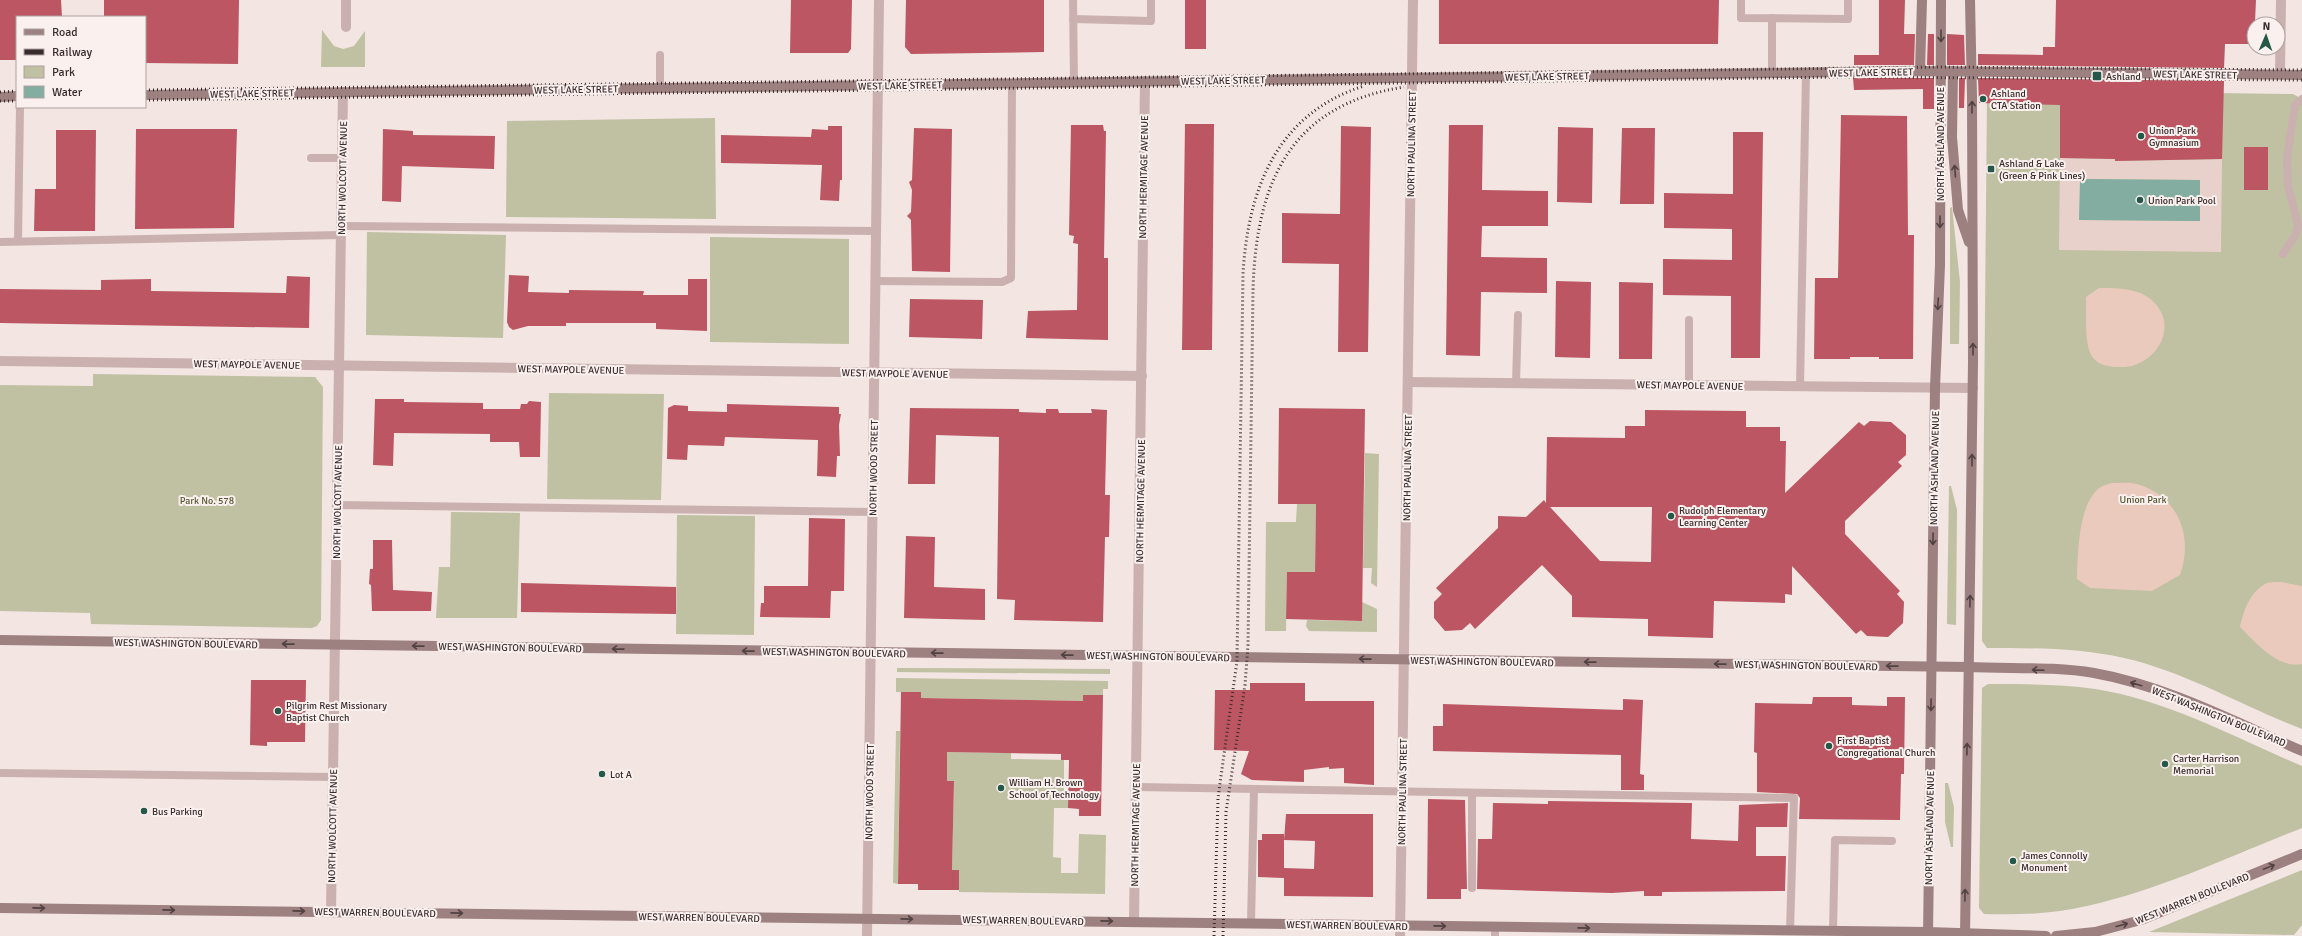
<svg xmlns="http://www.w3.org/2000/svg" width="2302" height="936" viewBox="0 0 2302 936" font-family="Signika,sans-serif">
<rect width="100%" height="100%" fill="#f2e5e2"/>
<g fill="#c0c0a3">
<path d="M322,30L334,46L343,49L354,46L365,31V67H321Z"/>
<path d="M1991,90L2293,94L2302,99V729C2242,706 2186,672 2124,658C2079,648 2033,648 1987,648L1982,641L1987,97Z"/>
<path d="M715,118L716,219L506,217L507,121Z"/>
<path d="M1952,207L1960,282L1959,344H1950V208Z"/>
<path d="M367,232L506,235L503,338L366,335Z"/>
<path d="M710,237L849,239V344L710,342Z"/>
<path d="M93,374L315,377L323,387L321,620L317,626L312,628L91,624L90,613L0,611V385L93,386Z"/>
<path d="M549,393L664,394L661,500L547,499Z"/>
<path d="M1365,453L1379,454L1377,587L1371,583L1372,568H1363Z"/>
<path d="M1949,486H1951L1957,510L1956,625L1947,624Z"/>
<path d="M1297,504H1316L1315,572H1287L1286,631H1265L1266,522H1296Z"/>
<path d="M451,512L520,513L517,618H436L439,567H450Z"/>
<path d="M677,515L755,516L754,635L676,634Z"/>
<path d="M1362,602L1377,609V632L1309,631L1306,626L1307,620L1362,621Z"/>
<path d="M897,668L1110,669V674L897,672Z"/>
<path d="M896,678L1108,681V689H1103V695H1084L1083,701L921,698V692H896Z"/>
<path d="M2016,684C2042,685 2069,685 2095,689C2167,700 2236,738 2302,766V828C2233,855 2160,890 2087,906C2054,914 2019,915 1984,914L1979,908L1982,688L1988,684Z"/>
<path d="M896,731H900L898,884L893,883Z"/>
<path d="M947,752L1011,753V759L1064,760V792H1068V808H1054L1053,857L1061,858V873H1078L1079,834L1106,835L1105,894L959,892V870H952L954,782L945,781Z"/>
<path d="M1945,783H1948L1954,807L1953,847H1951L1945,822Z"/>
<path d="M2302,870V925L2294,935L2149,932Z"/>
</g>
<g fill="#eacabd">
<path d="M2099,288C2115,288 2136,288 2149,298C2178,320 2163,357 2132,366C2128,367 2121,367 2117,367C2110,367 2099,365 2094,359C2083,347 2087,313 2086,297Z"/>
<path d="M2112,483C2120,483 2129,482 2137,484C2178,496 2194,536 2180,575L2152,591L2090,588L2077,579C2078,553 2078,507 2098,489C2101,486 2108,484 2112,483Z"/>
<path d="M2281,582L2302,586V664C2278,669 2255,642 2240,627C2243,612 2250,592 2265,584C2269,582 2276,582 2281,582Z"/>
</g>
<path fill="#e8d1cb" fill-rule="evenodd" d="M2060,158L2115,159V161L2222,159L2221,252L2059,250ZM2080,179L2200,180V221L2080,220Z"/>
<path fill="#83ada0" d="M2080,179L2200,180V221L2079,220Z"/>
<g fill="#bc5662" fill-rule="evenodd">
<path d="M0,0H61L62,17H17V60H0Z"/>
<path d="M104,0H239L238,64L145,63V17H104Z"/>
<path d="M791,0H852L851,49L848,53H790Z"/>
<path d="M906,0H1044V52L911,54L905,47Z"/>
<rect x="1185" y="0" width="21" height="49"/>
<path d="M1439,0H1719L1718,44H1439Z"/>
<path d="M1879,0H1905L1904,34H1915L1914,65H1854V55H1879Z"/>
<path d="M2056,0H2256L2254,44H2225L2224,68L1978,65V54L2043,55V47H2055Z"/>
<path d="M1928,34H1934V65H1927Z"/>
<path d="M1947,34L1964,35L1965,65H1947Z"/>
<path d="M1853,78H1934V109H1923V89L1854,90Z"/>
<path d="M1959,78H1965L1964,108H1959Z"/>
<path d="M1978,78L2224,81L2222,159L2115,161V159L2060,158V105L1979,103Z"/>
<path d="M1841,115L1907,116L1908,235H1914L1913,359H1879V357H1850V359H1814L1815,278H1838Z"/>
<path d="M1185,124H1214L1212,350H1182Z"/>
<path d="M1071,125H1103L1104,131H1106L1104,258H1108V340L1026,338L1028,311L1077,310L1078,244L1073,243L1074,236L1069,235Z"/>
<path d="M1449,125H1483L1482,190L1548,191V226H1482L1481,257L1547,258V293L1481,292L1480,356L1446,355Z"/>
<path d="M828,126H842V180H840L839,201L820,200L822,165L721,163V135L811,137L812,129L828,130Z"/>
<path d="M1341,126L1371,127L1368,352H1338L1339,264L1282,263V213L1340,214Z"/>
<path d="M1558,127L1593,128L1592,203L1557,202Z"/>
<path d="M914,128L952,129L950,272L912,271L911,220L907,216L911,212L912,190L909,182L912,180Z"/>
<path d="M1622,128H1655L1654,204H1620Z"/>
<path d="M136,129H237L234,228L135,229Z"/>
<path d="M383,129L413,131V135L495,136L494,169L402,166L401,202L382,201Z"/>
<path d="M56,130H96L95,231H34L35,189H56Z"/>
<path d="M1733,132H1763L1760,358H1731V296L1663,295V259L1732,260V229L1664,228V193L1733,194Z"/>
<rect x="2244" y="147" width="24" height="43"/>
<path d="M509,275L529,276L528,292L569,293V290L644,291L643,295H688V279H707V331L656,329V323H566V326H528L513,330L509,327L507,322Z"/>
<path d="M287,276L310,277L309,328L0,323V289L101,290V280L151,279V291L286,293Z"/>
<path d="M1556,281L1591,282L1590,358L1555,357Z"/>
<path d="M1619,282L1653,283L1652,359H1619Z"/>
<path d="M910,299L983,300L982,339L909,337Z"/>
<path d="M375,399H404V402L483,403V409H520L521,404H527L529,401L541,402L540,457H520L519,442H490V434L394,433L393,466L373,465Z"/>
<path d="M727,404L839,407V414H841L839,425L840,456H837L836,477L817,476L818,440L725,437L724,446L688,445L687,460L667,459L668,408L674,405L688,406V411L727,412Z"/>
<path d="M910,408L1019,409V412L1046,413V409H1058L1059,413H1092L1091,409L1107,410L1105,495H1110L1109,537H1105L1103,622L1014,620L1015,600L997,599L999,437L936,435L935,484H908Z"/>
<path d="M1279,408L1365,409L1362,621L1286,619L1287,572H1315L1316,504H1278Z"/>
<path d="M1645,410L1746,411V427H1780V441H1786L1785,493L1859,422L1864,426L1870,421L1891,422L1906,435V455L1898,462L1902,466L1845,521V534L1900,591L1897,594L1904,602L1903,623L1888,637L1867,636L1861,630L1856,634L1792,566V595L1785,594V603L1714,601L1713,638L1648,636V619L1572,617V596L1542,565L1475,629L1470,623L1462,630L1445,631L1434,618V602L1442,594L1436,588L1498,528V516L1526,517L1544,500L1546,503L1547,437L1625,438V426H1645ZM1550,507H1652L1651,562L1600,561Z"/>
<path d="M809,518L845,519L844,591H831L830,618L760,617L761,603H764V586H808Z"/>
<path d="M906,536L935,537L934,587L985,589V620L904,618Z"/>
<path d="M373,540H392L393,590L432,592L431,611H372L371,585L369,584L370,569H373Z"/>
<path d="M521,583L676,587V614L521,612Z"/>
<path d="M251,680H306L305,742H267V746L250,745Z"/>
<path d="M1250,683H1305V701H1374V785L1344,783V768L1329,769V767L1304,770V782L1252,780L1241,774L1249,751L1214,750L1215,690H1250Z"/>
<path d="M901,692H921V698L1083,701V695H1103L1101,816H1079V809L1068,808L1069,760H1061V754L947,752V781H954L952,870H959V890H918V884H898Z"/>
<path d="M1813,697H1852V705L1887,706V697H1905L1904,774H1901L1900,820L1799,819L1800,798L1797,794L1757,792V753L1754,752L1755,703L1812,704Z"/>
<path d="M1623,699L1643,700L1640,774L1644,775V790H1621V755L1433,751V726H1443V704L1623,710Z"/>
<path d="M1428,799L1465,800L1467,889H1461V899H1427Z"/>
<path d="M1548,801L1692,803L1691,839L1738,841L1739,805L1788,803L1787,827H1756V856H1786L1785,891L1662,892V896H1644V891L1612,893L1477,889L1478,839H1492L1493,803L1548,804Z"/>
<path d="M1286,814H1373V897L1284,896V875V878L1258,877V840H1262V834H1285L1284,840ZM1284,840L1315,841L1314,869L1284,868Z"/>
</g>
<g fill="none" stroke-linecap="round" stroke-linejoin="round">
<g stroke="#cab1af" stroke-width="8">
<path d="M1073,0L1074,82"/>
<path d="M1741,0V18L1848,19V0"/>
<path d="M1772,18V73"/>
<path d="M1073,19L1151,21V0"/>
<path d="M660,55V88"/>
<path d="M311,158H343"/>
<path d="M342,226L876,231"/>
<path d="M18,241L20,107"/>
<path d="M0,242L341,235"/>
<path d="M2283,254L2296,234L2298,225L2288,186L2287,158L2295,105L2302,99"/>
<path d="M875,281L1002,282L1011,278L1012,83"/>
<path d="M1516,383L1518,315"/>
<path d="M1689,385V320"/>
<path d="M1800,386L1806,73"/>
<path d="M337,505L873,512"/>
<path d="M0,773L333,777"/>
<path d="M1136,787L1794,798L1790,931"/>
<path d="M1472,793V888"/>
<path d="M1251,923L1254,789"/>
<path d="M1833,931L1835,840L1892,841"/>
<path d="M1495,936V926"/>
</g>
<g stroke="#cab1af" stroke-width="10">
<path d="M346,27V0"/>
<path d="M2280,74L2281,0"/>
<path d="M0,361L1142,376"/>
<path d="M1408,382L1973,388"/>
<path d="M331,912L343,92"/>
<path d="M1134,922L1145,81"/>
<path d="M867,936L879,0"/>
<path d="M1400,936L1413,0"/>
</g>
<g stroke="#9d8080" stroke-width="10">
<path d="M1920,71L1922,0"/>
<path d="M1953,71L1952,137L1958,210L1969,242"/>
<path d="M145,95L1920,71L2302,75"/>
<path d="M0,97L17,96"/>
<path d="M0,640L1969,667C2010,669 2054,666 2094,673C2167,686 2235,722 2302,751"/>
<path d="M0,908L1928,932L2046,936"/>
<path d="M1928,936L1935,388L1940,265L1941,0"/>
<path d="M1965,936L1973,362L1972,97L1970,0"/>
<path d="M2056,936L2095,932L2141,920L2302,854"/>
</g>
<g stroke="#392c2d" stroke-width="3" stroke-dasharray="1 3" stroke-linecap="butt">
<path d="M145,90L1935,67L2302,70"/>
<path d="M0,92L17,91"/>
<path d="M145,100L1844,77L2302,80"/>
<path d="M0,101H17"/>
<path d="M1214,936L1218,798L1237,661L1243,274C1248,190 1276,114 1364,86"/>
<path d="M1223,936L1226,812L1245,685L1248,645L1253,290C1256,184 1289,105 1404,87"/>
</g>
</g>
<defs><path id="oneway-shaft" d="M-6 0H5M1.5-3L5.5 0L1.5 3" fill="none" stroke-width="1.6" stroke-linecap="round" stroke-linejoin="round"/></defs>
<g stroke="#524142">
<use href="#oneway-shaft" transform="translate(1941 36) rotate(90)"/>
<use href="#oneway-shaft" transform="translate(1972 107) rotate(-89)"/>
<use href="#oneway-shaft" transform="translate(1955 171) rotate(-95)"/>
<use href="#oneway-shaft" transform="translate(1940 222) rotate(90)"/>
<use href="#oneway-shaft" transform="translate(1938 304) rotate(93)"/>
<use href="#oneway-shaft" transform="translate(1973 349) rotate(-90)"/>
<use href="#oneway-shaft" transform="translate(1972 460) rotate(-90)"/>
<use href="#oneway-shaft" transform="translate(1933 539) rotate(91)"/>
<use href="#oneway-shaft" transform="translate(1970 601) rotate(-89)"/>
<use href="#oneway-shaft" transform="translate(288 644) rotate(-179)"/>
<use href="#oneway-shaft" transform="translate(418 646) rotate(-179)"/>
<use href="#oneway-shaft" transform="translate(618 649) rotate(-179)"/>
<use href="#oneway-shaft" transform="translate(748 651) rotate(-179)"/>
<use href="#oneway-shaft" transform="translate(937 653) rotate(-179)"/>
<use href="#oneway-shaft" transform="translate(1067 655) rotate(-179)"/>
<use href="#oneway-shaft" transform="translate(1365 659) rotate(-179)"/>
<use href="#oneway-shaft" transform="translate(1590 662) rotate(-179)"/>
<use href="#oneway-shaft" transform="translate(1720 664) rotate(-179)"/>
<use href="#oneway-shaft" transform="translate(1892 666) rotate(-179)"/>
<use href="#oneway-shaft" transform="translate(2038 670) rotate(-178)"/>
<use href="#oneway-shaft" transform="translate(2136 684) rotate(-164)"/>
<use href="#oneway-shaft" transform="translate(1931 705) rotate(91)"/>
<use href="#oneway-shaft" transform="translate(1967 749) rotate(-89)"/>
<use href="#oneway-shaft" transform="translate(2269 867) rotate(-22)"/>
<use href="#oneway-shaft" transform="translate(1965 895) rotate(-89)"/>
<use href="#oneway-shaft" transform="translate(39 908) rotate(1)"/>
<use href="#oneway-shaft" transform="translate(169 910) rotate(1)"/>
<use href="#oneway-shaft" transform="translate(299 911) rotate(1)"/>
<use href="#oneway-shaft" transform="translate(457 913) rotate(1)"/>
<use href="#oneway-shaft" transform="translate(907 919) rotate(1)"/>
<use href="#oneway-shaft" transform="translate(1107 921) rotate(1)"/>
<use href="#oneway-shaft" transform="translate(2122 925) rotate(-15)"/>
<use href="#oneway-shaft" transform="translate(1440 926) rotate(1)"/>
<use href="#oneway-shaft" transform="translate(1584 928) rotate(1)"/>
</g>
<g fill="#255849" stroke="#faf1ef" stroke-width="1.5">
<rect x="2092" y="71" width="10" height="10" rx="2"/>
<circle cx="1983" cy="99" r="4"/>
<circle cx="2141" cy="136" r="4"/>
<rect x="1987" y="165" width="8" height="8" rx="2"/>
<circle cx="2140" cy="200" r="4"/>
<circle cx="1671" cy="516" r="4"/>
<circle cx="278" cy="711" r="4"/>
<circle cx="1829" cy="746" r="4"/>
<circle cx="2165" cy="764" r="4"/>
<circle cx="602" cy="774" r="4"/>
<circle cx="1001" cy="788" r="4"/>
<circle cx="144" cy="811" r="4"/>
<circle cx="2013" cy="861" r="4"/>
</g>
<g text-anchor="middle" stroke-width="4" stroke-linejoin="round" paint-order="stroke">
<g font-size="10" fill="#392c2d" stroke="#faf1ef">
<text transform="translate(1871 72) rotate(-1)" y="4">WEST LAKE STREET</text>
<text transform="translate(2195 74) rotate(1)" y="4">WEST LAKE STREET</text>
<text transform="translate(1547 76) rotate(-1)" y="4">WEST LAKE STREET</text>
<text transform="translate(1223 80) rotate(-1)" y="4">WEST LAKE STREET</text>
<text transform="translate(900 85) rotate(-1)" y="4">WEST LAKE STREET</text>
<text transform="translate(576 89) rotate(-1)" y="4">WEST LAKE STREET</text>
<text transform="translate(252 93) rotate(-1)" y="4">WEST LAKE STREET</text>
<text transform="translate(1411 144) rotate(-89)" y="4">NORTH PAULINA STREET</text>
<text transform="translate(1940 144) rotate(-90)" y="4">NORTH ASHLAND AVENUE</text>
<text transform="translate(1143 177) rotate(-89)" y="4">NORTH HERMITAGE AVENUE</text>
<text transform="translate(342 178) rotate(-89)" y="4">NORTH WOLCOTT AVENUE</text>
<text transform="translate(247 364) rotate(1)" y="4">WEST MAYPOLE AVENUE</text>
<text transform="translate(571 369) rotate(1)" y="4">WEST MAYPOLE AVENUE</text>
<text transform="translate(895 373) rotate(1)" y="4">WEST MAYPOLE AVENUE</text>
<text transform="translate(1690 385) rotate(1)" y="4">WEST MAYPOLE AVENUE</text>
<text transform="translate(873 468) rotate(-89)" y="4">NORTH WOOD STREET</text>
<text transform="translate(1407 468) rotate(-89)" y="4">NORTH PAULINA STREET</text>
<text transform="translate(1934 468) rotate(-89)" y="4">NORTH ASHLAND AVENUE</text>
<text transform="translate(1140 501) rotate(-89)" y="4">NORTH HERMITAGE AVENUE</text>
<text transform="translate(337 502) rotate(-89)" y="4">NORTH WOLCOTT AVENUE</text>
<text transform="translate(186 643) rotate(1)" y="4">WEST WASHINGTON BOULEVARD</text>
<text transform="translate(510 647) rotate(1)" y="4">WEST WASHINGTON BOULEVARD</text>
<text transform="translate(834 652) rotate(1)" y="4">WEST WASHINGTON BOULEVARD</text>
<text transform="translate(1158 656) rotate(1)" y="4">WEST WASHINGTON BOULEVARD</text>
<text transform="translate(1482 661) rotate(1)" y="4">WEST WASHINGTON BOULEVARD</text>
<text transform="translate(1806 665) rotate(1)" y="4">WEST WASHINGTON BOULEVARD</text>
<text transform="translate(2219 716) rotate(22)" y="4">WEST WASHINGTON BOULEVARD</text>
<text transform="translate(869 792) rotate(-89)" y="4">NORTH WOOD STREET</text>
<text transform="translate(1402 792) rotate(-89)" y="4">NORTH PAULINA STREET</text>
<text transform="translate(1135 825) rotate(-89)" y="4">NORTH HERMITAGE AVENUE</text>
<text transform="translate(332 826) rotate(-89)" y="4">NORTH WOLCOTT AVENUE</text>
<text transform="translate(1929 828) rotate(-89)" y="4">NORTH ASHLAND AVENUE</text>
<text transform="translate(2192 898) rotate(-22)" y="4">WEST WARREN BOULEVARD</text>
<text transform="translate(375 912) rotate(1)" y="4">WEST WARREN BOULEVARD</text>
<text transform="translate(699 917) rotate(1)" y="4">WEST WARREN BOULEVARD</text>
<text transform="translate(1023 920) rotate(1)" y="4">WEST WARREN BOULEVARD</text>
<text transform="translate(1347 925) rotate(1)" y="4">WEST WARREN BOULEVARD</text>
</g>
<g font-size="10" fill="#392c2d" stroke="#faf1ef" text-anchor="start">
<text x="2106" y="80">Ashland</text>
<text x="1991" y="97">Ashland<tspan x="1991" dy="12">CTA Station</tspan></text>
<text x="2149" y="134">Union Park<tspan x="2149" dy="12">Gymnasium</tspan></text>
<text x="1999" y="167">Ashland &amp; Lake<tspan x="1999" dy="12">(Green &amp; Pink Lines)</tspan></text>
<text x="2148" y="204">Union Park Pool</text>
<text x="1679" y="514">Rudolph Elementary<tspan x="1679" dy="12">Learning Center</tspan></text>
<text x="286" y="709">Pilgrim Rest Missionary<tspan x="286" dy="12">Baptist Church</tspan></text>
<text x="1837" y="744">First Baptist<tspan x="1837" dy="12">Congregational Church</tspan></text>
<text x="2173" y="762">Carter Harrison<tspan x="2173" dy="12">Memorial</tspan></text>
<text x="610" y="778">Lot A</text>
<text x="1009" y="786">William H. Brown<tspan x="1009" dy="12">School of Technology</tspan></text>
<text x="152" y="815">Bus Parking</text>
<text x="2021" y="859">James Connolly<tspan x="2021" dy="12">Monument</tspan></text>
</g>
<g font-size="10" fill="#555532" stroke="#faf1ef">
<text x="2143" y="503">Union Park</text>
<text x="207" y="504">Park No. 578</text>
</g>
</g>
<rect x="16" y="16" width="130" height="92" fill="#faf1ef" stroke="#ada2a1"/>
<rect x="24" y="29" width="20" height="6" fill="#9d8080" stroke="#ada2a1"/>
<text x="52" y="36" font-size="12" fill="#392c2d">Road</text>
<rect x="24" y="49" width="20" height="6" fill="#392c2d" stroke="#ada2a1"/>
<text x="52" y="56" font-size="12" fill="#392c2d">Railway</text>
<rect x="24" y="66" width="20" height="12" fill="#c0c0a3" stroke="#ada2a1"/>
<text x="52" y="76" font-size="12" fill="#392c2d">Park</text>
<rect x="24" y="86" width="20" height="12" fill="#83ada0" stroke="#ada2a1"/>
<text x="52" y="96" font-size="12" fill="#392c2d">Water</text>
<g transform="translate(2266 36) rotate(2)"><circle r="19" fill="#faf1ef" stroke="#ada2a1"/>
<path d="M0-3L7 15L0 10L-7 15Z" fill="#255849"/>
<text y="-6" font-size="11" font-weight="bold" text-anchor="middle" fill="#392c2d">N</text>
</g>
</svg>
